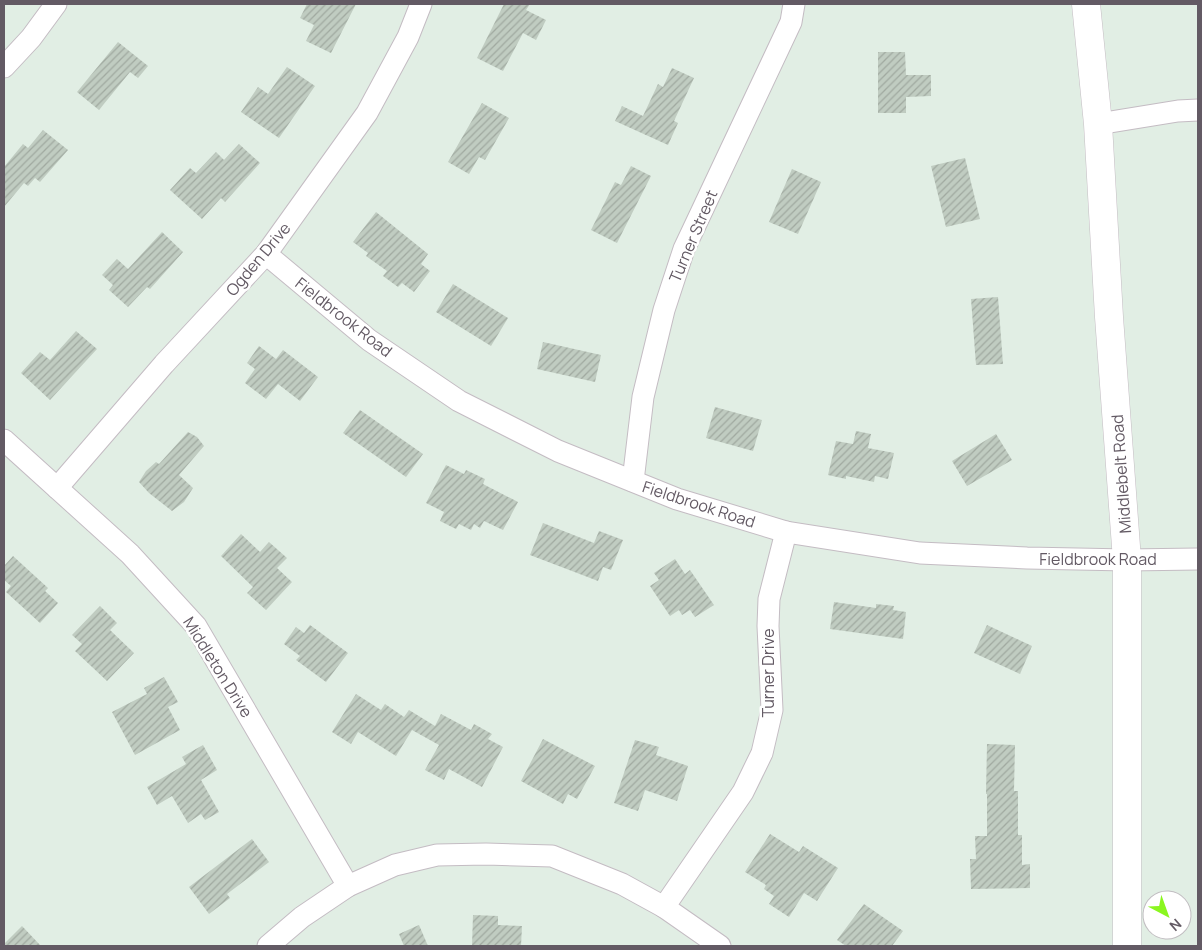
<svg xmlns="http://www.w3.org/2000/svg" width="1202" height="950" viewBox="0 0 1202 950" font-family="Manrope,sans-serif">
<defs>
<pattern id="building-hatch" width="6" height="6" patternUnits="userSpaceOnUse" patternTransform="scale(1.25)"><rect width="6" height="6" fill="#c0ccc1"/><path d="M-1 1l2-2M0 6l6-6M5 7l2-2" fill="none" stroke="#a0a9a0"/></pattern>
</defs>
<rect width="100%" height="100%" fill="#e1eee4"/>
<g fill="url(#building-hatch)">
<path d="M307,4H356L331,53L306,41L314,25L300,18Z"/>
<path d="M504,4H530L526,10L546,20L536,40L523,33L503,71L477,58Z"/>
<path d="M118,42L148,66L138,78L130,72L99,110L77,92Z"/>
<path d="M878,52H905L906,75H931V96L906,97V113H878Z"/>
<path d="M287,67L315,86L279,138L241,112L258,87L268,94Z"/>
<path d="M672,68L694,78L674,121L678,123L668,145L615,121L622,106L643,116L658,84L663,87Z"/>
<path d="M482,103L509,118L485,160L479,157L469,174L448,162Z"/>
<path d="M43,130L68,150L40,182L35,178L28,186L24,183L4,207V167L23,144L28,148Z"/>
<path d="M239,144L260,163L225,202L221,198L202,219L170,190L190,168L196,173L216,152L224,160Z"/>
<path d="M965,158L980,219L946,227L931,166Z"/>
<path d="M631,166L651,176L617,243L591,230L615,182L621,185Z"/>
<path d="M792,169L821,182L798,234L769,222Z"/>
<path d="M376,212L428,254L421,264L430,271L414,292L402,283L398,287L383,276L387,271L366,256L368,253L353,242Z"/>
<path d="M162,232L183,252L150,289L147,287L128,307L109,290L113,285L102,275L117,259L128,269Z"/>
<path d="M453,284L508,318L491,346L436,312Z"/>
<path d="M998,297L1003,364L976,365L971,299Z"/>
<path d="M76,331L97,349L50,400L21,373L40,352L50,360Z"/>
<path d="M543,342L601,355L595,382L537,369Z"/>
<path d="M259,346L276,359L283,350L318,377L300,401L278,384L266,399L245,383L255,369L247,363Z"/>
<path d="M715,407L762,420L753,451L706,438Z"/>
<path d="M360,410L423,454L406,477L343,433Z"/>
<path d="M856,431L871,434L868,448L894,453L888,479L875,476L874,482L846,476V479L828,475L836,441L853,444Z"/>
<path d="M188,432L197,437L204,446L179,475L193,488L184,502L172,511L149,493L139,482L146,471L156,462L159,464Z"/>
<path d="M996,434L1012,460L967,486L952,461Z"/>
<path d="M446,465L464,474L466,470L485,479L483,484L518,502L503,530L484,521L480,528L474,524L471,530L459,524L456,529L440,521L444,512L426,503Z"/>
<path d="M543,523L594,543L599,531L623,540L611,570L603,567L598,581L530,555Z"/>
<path d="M241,534L260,552L269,542L287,558L277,568L292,582L266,610L247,593L253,587L221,556Z"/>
<path d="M13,556L48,588L45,591L58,603L40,623L6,592L11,586L4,580V566Z"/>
<path d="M675,559L685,574L690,570L714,605L695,617L690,610L682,615L679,610L670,616L650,586L659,580L654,573Z"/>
<path d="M834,602L876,608V604L894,606L893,610L906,612L903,639L830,629Z"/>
<path d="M100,606L117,623L110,630L134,653L107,681L75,651L82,644L72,635Z"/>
<path d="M310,625L348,653L326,682L296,660L300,656L284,644L296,627L304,633Z"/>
<path d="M987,625L1032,646L1020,674L974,653Z"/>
<path d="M164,677L178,702L168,707L180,730L135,755L112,712L147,694L144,688Z"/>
<path d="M356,694L381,710L385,704L404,717L409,710L435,726L441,714L471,730L474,724L492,734L488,739L503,747L482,787L449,769L444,780L425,770L439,745L412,730L396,756L358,732L351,744L332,732Z"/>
<path d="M543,739L595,766L577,799L568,794L563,804L521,781Z"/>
<path d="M635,740L659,747L656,755L688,766L677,801L645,790L638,811L614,803Z"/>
<path d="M987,744L1015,745L1014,791H1018V835H1022V865L1030,864V888L971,889L970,859H976L975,836H987V794H986Z"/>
<path d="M203,745L217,770L201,780L219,812L205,820L201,814L188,823L172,796L157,805L147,787L186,764L182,757Z"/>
<path d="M770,834L799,852L803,846L838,868L817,901L804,893L789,917L769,904L774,896L764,889L766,885L745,872Z"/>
<path d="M252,839L269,862L227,894L230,898L209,914L189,887Z"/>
<path d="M864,904L903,931L892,946H846L837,940Z"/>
<path d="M473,915L498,916V925L522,926L521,946H472Z"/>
<path d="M419,925L428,946H404L399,934Z"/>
<path d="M22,926L41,946H4V944Z"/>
</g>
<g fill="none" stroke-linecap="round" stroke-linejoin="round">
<g stroke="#c4bcc3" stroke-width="23">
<g id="minor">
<path d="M4,67L31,38L56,4"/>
<path d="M1098,124L1178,111L1198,110"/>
<path d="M266,254L369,340L459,401L558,451L677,499L786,532L920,553L1027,558L1127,560L1198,559"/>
<path d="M4,440L130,554L196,626L348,886"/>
<path d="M633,481L643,397L664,310L684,249L791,22L794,4"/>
<path d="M57,488L164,364L266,254L367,113L408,37L421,4"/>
<path d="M664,907L743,792L762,753L772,710L768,626L769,599L786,532"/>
<path d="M268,946L302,917L348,886L395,865L437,855L486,854L552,856L622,884L664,907L720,946"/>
</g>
</g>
<g stroke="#c4bcc3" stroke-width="29">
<path id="tertiary" d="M1086,4L1098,124L1109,317L1127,560V946"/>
</g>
<use href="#minor" stroke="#fff" stroke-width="21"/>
<use href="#tertiary" stroke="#fff" stroke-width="28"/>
</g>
<g text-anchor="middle" stroke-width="5" stroke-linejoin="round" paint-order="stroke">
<g font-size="16" fill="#635a64" stroke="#fff">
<text transform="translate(693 236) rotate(-67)" y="6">Turner Street</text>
<text transform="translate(258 259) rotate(-50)" y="6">Ogden Drive</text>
<text transform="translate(344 317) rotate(38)" y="6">Fieldbrook Road</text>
<text transform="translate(1121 474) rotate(-94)" y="6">Middlebelt Road</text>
<text transform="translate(699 504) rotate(18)" y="6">Fieldbrook Road</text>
<text x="1098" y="565">Fieldbrook Road</text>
<text transform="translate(218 667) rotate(58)" y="6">Middleton Drive</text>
<text transform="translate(768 673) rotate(-90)" y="6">Turner Drive</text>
</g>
</g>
<rect width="1202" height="950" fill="none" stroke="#635a64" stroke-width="10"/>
<g transform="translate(1167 915) rotate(139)"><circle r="24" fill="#ffffff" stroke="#c1bdc1"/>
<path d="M0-4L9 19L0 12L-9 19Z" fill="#8bf620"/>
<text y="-8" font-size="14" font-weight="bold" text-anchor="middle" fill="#635a64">N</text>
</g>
</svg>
